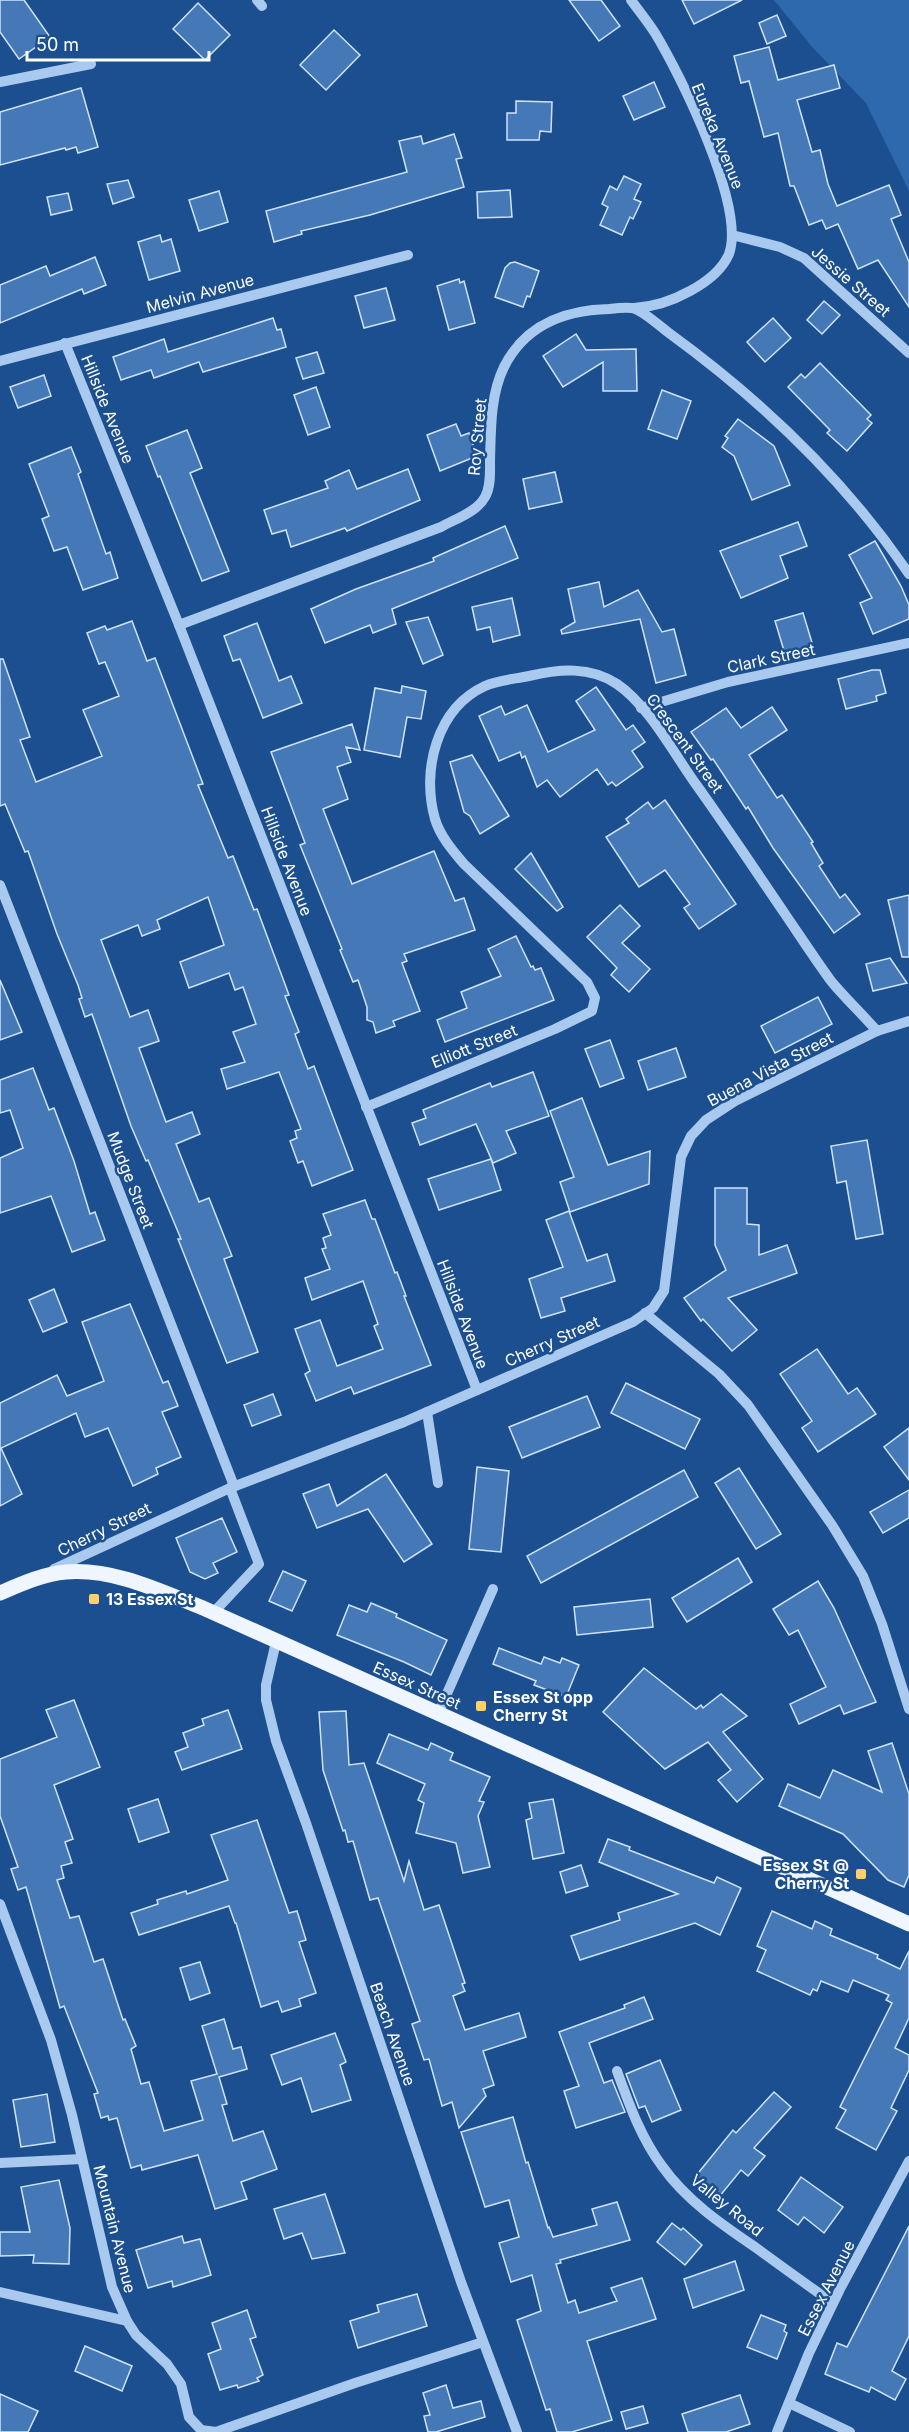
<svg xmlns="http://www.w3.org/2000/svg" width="909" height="2432" viewBox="0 0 909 2432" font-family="Inter,sans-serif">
<rect width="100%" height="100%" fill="#1b4f8f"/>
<path fill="#2e69ad" d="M774,0H909V191L866,103L813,48Z"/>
<g fill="#4478b7" stroke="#cfe3fa" stroke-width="1.5">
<path d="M0,0H24L50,37L19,59L0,32Z"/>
<path d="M569,0H601L620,26L599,41Z"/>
<path d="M682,0H742L694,24Z"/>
<path d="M198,3L230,35L205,60L173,29Z"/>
<path d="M777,15L786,36L767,44L759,23Z"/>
<path d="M334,30L360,55L326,90L300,65Z"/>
<path d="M769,47L778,80L834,65L840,88L797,100L812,152L820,150L828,184L837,206L889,185L901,215L891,219L909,262V307L878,260L858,269L838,224L826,229L822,220L809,225L794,186H790L778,133L764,137L749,81L741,83L734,56Z"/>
<path d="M654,82L665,107L634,120L623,96Z"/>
<path d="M81,88L98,147L78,153L76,147L66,150L65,148L0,165V112Z"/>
<path d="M516,101L552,102L551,132L540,131L539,140H507V113H516Z"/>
<path d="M454,134L462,158L456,159L464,187L370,215L301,231L302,234L274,242L266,211L407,172L399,141L421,136L423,144Z"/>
<path d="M624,176L641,184L634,199L641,202L633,219L630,217L622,235L600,225L608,207L602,204L610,186L617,190Z"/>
<path d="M128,180L134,197L113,204L107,184Z"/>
<path d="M510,190L512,217L478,218L477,192Z"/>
<path d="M219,191L228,222L199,231L189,200Z"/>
<path d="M68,193L72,210L51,215L47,197Z"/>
<path d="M160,235L162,242L171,239L180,271L149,280L138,242Z"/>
<path d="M95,257L106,285L84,294L82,289L0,323V285L46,266L50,276Z"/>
<path d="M515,262L539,271L530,297L527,296L523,307L495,297L505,268L510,263Z"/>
<path d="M459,279L460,283L464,281L475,323L449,330L437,286Z"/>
<path d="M386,288L395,320L364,328L355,296Z"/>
<path d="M824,301L840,315L822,334L807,320Z"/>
<path d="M273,318L277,330L281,329L286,347L203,372L199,362L154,378L151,370L121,380L113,357L164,339L168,352Z"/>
<path d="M773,318L791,338L765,362L747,342Z"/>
<path d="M576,334L586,350L636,349L637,391H603V362L563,387L543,356Z"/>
<path d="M317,352L324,373L303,379L296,358Z"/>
<path d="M820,363L871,415L867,419L872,423L847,451L827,433L830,430L788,387L801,374L805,378Z"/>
<path d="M44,375L51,396L18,408L10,387Z"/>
<path d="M316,387L330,427L308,435L294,395Z"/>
<path d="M662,390L691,401L677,439L648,429Z"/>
<path d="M738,419L774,446L790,485L752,500L734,456L722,447L728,438L725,436Z"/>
<path d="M456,424L461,436L469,433L477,456L440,471L427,435Z"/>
<path d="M187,430L202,468L190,473L229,571L202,581L160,476L158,477L146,446Z"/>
<path d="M71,447L81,472L78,474L106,554L110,552L118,578L83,590L67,547L54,551L42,519L49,516L29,464Z"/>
<path d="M408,469L420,500L347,531L345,528L291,547L286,530L272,534L264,510L328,488L325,481L349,470L357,489Z"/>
<path d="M555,472L562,502L529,509L523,479Z"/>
<path d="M798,522L807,546L780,556L788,578L741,598L720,551Z"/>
<path d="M505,526L518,558L392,609L396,624L373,633L370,625L325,643L311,609L356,589L434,561L433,558Z"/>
<path d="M875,541L901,586L909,605V619L873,634L860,603L872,598L849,555Z"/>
<path d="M599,582L604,607L638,590L662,632L674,629L686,675L656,683L640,619L562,634L561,630L575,622L568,589Z"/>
<path d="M512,598L520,635L493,642L490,627L477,630L472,607Z"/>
<path d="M803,613L813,646L785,654L775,621Z"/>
<path d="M428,617L443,655L423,664L406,622Z"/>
<path d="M132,621L147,661L155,658L203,784L198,785L228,858L233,856L254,910L257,909L289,995L285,996L299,1032L295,1034L308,1069L314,1066L353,1170L312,1186L303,1161L298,1163L290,1141L297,1138L295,1131L301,1129L279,1072L227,1089L221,1069L245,1062L233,1032L256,1024L243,987L235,990L229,973L189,988L180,962L224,945L208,897L157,920L160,929L142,936L138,925L101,940L130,1017L148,1010L159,1041L139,1048L166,1122L192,1112L200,1134L176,1144L199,1202L209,1198L232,1256L224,1259L258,1352L227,1363L178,1239H181L148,1160L146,1161L131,1126L92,1014L85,1017L79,999L82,998L78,985L57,934L28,851L25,852L5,804L0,806V659H3L30,737L20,740L36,782L102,756L83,710L119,696L105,662L99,664L87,633L105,626L107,630Z"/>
<path d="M257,623L279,681L291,676L302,703L263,718L240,659L233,661L224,636Z"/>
<path d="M872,670H880L886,693L876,696L877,701L846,709L838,679Z"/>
<path d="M402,686L426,691L421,719L407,717L400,757L364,750L375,688L401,693Z"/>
<path d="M596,687L626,730L633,725L645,742L632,751L643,767L616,786L612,782L608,785L597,769L560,797L547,780L537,787L525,756L522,758L520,752L499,761L479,716L501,706L505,715L527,705L548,752L595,730L576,701Z"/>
<path d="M772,707L787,730L749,755L777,798L782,795L813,842L811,843L823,863L819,866L840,898L845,894L860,914L834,933L773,848L748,807L746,809L713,759L711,760L691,732L726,708L741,728Z"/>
<path d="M352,724L360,750L346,747L351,762L337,767L348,799L323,809L352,884L434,851L455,901L464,898L475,930L404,954L407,961L402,963L420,1011L393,1021L395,1026L376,1033L373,1022L367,1020V1007L358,980L353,982L340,950L342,949L300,845L305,843L271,752Z"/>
<path d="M472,755L509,816L480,834L470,816L464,812L450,762Z"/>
<path d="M665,800L736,904L699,929L684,908L690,904L665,870L639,887L606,837L629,823L626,819L648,802L653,809Z"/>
<path d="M531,853L563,907L557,911L515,869Z"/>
<path d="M909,895V957H902L888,900Z"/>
<path d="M620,905L640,926L622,943L650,969L629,992L611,975L617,968L587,937Z"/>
<path d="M516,936L531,967L533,966L535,970L541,968L554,1000L445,1042L437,1020L467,1008L461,992L501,976L488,949Z"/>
<path d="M890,958L907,983L873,991L866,964Z"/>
<path d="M0,980L22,1032L0,1040Z"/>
<path d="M818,997L832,1024L775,1053L761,1026Z"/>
<path d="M610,1040L624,1078L600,1087L585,1049Z"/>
<path d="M676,1048L686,1077L648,1090L638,1061Z"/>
<path d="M33,1068L49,1110L54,1108L74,1161L90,1214L95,1212L105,1240L72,1252L51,1196L0,1213V1158L23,1148L10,1110L0,1113V1080Z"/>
<path d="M533,1072L549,1116L506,1131L516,1153L493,1163L476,1124L420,1145L412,1123L426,1118L423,1110L490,1083L492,1087Z"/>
<path d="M582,1098L608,1165L650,1151L649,1184L570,1212L560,1182L574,1177L550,1111Z"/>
<path d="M867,1140L883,1234L856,1239L846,1181L837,1183L831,1146Z"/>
<path d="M491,1159L501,1190L439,1210L428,1179Z"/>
<path d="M715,1188H747V1224L759,1225V1255L787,1245L797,1273L728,1298L757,1330L732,1351L703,1319L701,1321L684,1298L726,1270L715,1245Z"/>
<path d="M365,1200L372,1219H375L395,1273L397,1272L406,1296H404L431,1365L354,1394L351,1387L316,1401L305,1374L310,1371L295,1329L320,1320L337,1366L383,1349L374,1326L378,1324L363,1281L312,1300L305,1278L330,1269L322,1249L326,1248L323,1238L331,1235L323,1214Z"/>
<path d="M569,1211L587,1261L607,1254L615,1281L561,1298L565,1311L541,1318L529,1279L563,1267L546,1220Z"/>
<path d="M54,1289L67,1322L43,1332L29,1300Z"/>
<path d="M130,1304L163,1383L168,1381L178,1406L162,1412L181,1457L156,1468L158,1474L133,1486L108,1428L85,1437L76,1413L1,1448L22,1494L0,1506V1403L57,1375L67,1396L104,1381L82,1322Z"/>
<path d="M817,1349L848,1394L857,1388L876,1414L818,1452L802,1428L812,1421L780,1374Z"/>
<path d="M626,1383L700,1419L685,1449L611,1413Z"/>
<path d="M273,1394L281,1415L252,1426L244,1405Z"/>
<path d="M587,1396L600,1427L522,1458L509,1427Z"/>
<path d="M909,1428V1480L884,1447Z"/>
<path d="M477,1467L509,1471L501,1552L469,1549Z"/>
<path d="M739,1468L781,1534L756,1549L715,1483Z"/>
<path d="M684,1470L698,1497L541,1583L527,1556Z"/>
<path d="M386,1474L432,1544L404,1562L368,1509L317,1528L303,1494L329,1484L337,1506Z"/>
<path d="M909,1490V1518L883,1533L870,1512Z"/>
<path d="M222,1518L237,1552L213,1563L218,1573L205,1579L190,1572L176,1538Z"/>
<path d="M738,1558L752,1582L687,1622L672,1598Z"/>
<path d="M283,1571L306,1581L292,1611L269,1601Z"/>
<path d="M818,1581L834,1608L876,1702L844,1714L840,1705L799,1724L790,1704L826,1687L798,1630L789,1635L773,1609Z"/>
<path d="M650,1599L653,1627L577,1635L574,1607Z"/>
<path d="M371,1603L397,1614L396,1617L447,1640L431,1675L404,1662L337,1635L349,1605L367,1612Z"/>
<path d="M499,1648L541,1664L544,1657L560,1663L562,1658L579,1665L566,1697L534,1685L536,1681L493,1664Z"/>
<path d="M644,1668L696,1709L701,1705L703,1708L721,1694L747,1716L723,1732L763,1779L737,1802L718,1780L731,1770L708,1742L665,1769L603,1712Z"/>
<path d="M74,1700L100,1767L54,1785L73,1839L65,1842L72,1863L61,1866L64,1878L57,1880L70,1918L79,1916L94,1962L103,1959L123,2020L125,2019L136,2046L131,2049L141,2084L149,2082L164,2131L203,2120L191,2081L217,2074L202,2026L224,2019L233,2049L241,2047L247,2069L219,2077L227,2104L222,2105L233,2141L263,2131L277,2169L241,2182L247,2199L215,2209L198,2155L142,2170L141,2165L131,2168L117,2118L109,2120L108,2116L101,2118L94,2094L98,2093L64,2006L60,2008L26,1887L18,1890L11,1869L18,1867L0,1816V1759L57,1737L46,1710Z"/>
<path d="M228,1710L242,1749L182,1770L175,1752L188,1747L183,1733L204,1725L202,1719Z"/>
<path d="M346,1711L349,1765L364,1763L404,1881L409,1861L424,1910L439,1905L465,1983L462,1984L465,1991L453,1996L465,2030L519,2013L526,2037L483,2051L494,2085L483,2089L486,2096L459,2128L452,2102L442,2106L429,2059L424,2060L412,2024L420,2021L378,1898L370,1900L353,1841L348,1842L345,1830L343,1831L323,1770L319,1712Z"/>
<path d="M389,1734L428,1750L431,1743L453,1753L450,1760L490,1777L479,1801L484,1802L478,1816L490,1867L463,1873L456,1843L416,1833L424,1803L418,1800L425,1784L377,1763Z"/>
<path d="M892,1743L909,1794V1875L904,1887L888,1880L843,1834L779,1806L788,1784L820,1798L833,1770L882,1792L868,1751Z"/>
<path d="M158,1799L169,1832L139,1842L128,1809Z"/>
<path d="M553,1799L564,1853L533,1859L526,1820L532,1818L529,1803Z"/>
<path d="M257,1820L289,1913L297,1911L306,1940L299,1942L316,1993L299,1999L301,2006L282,2012L278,2001L261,2007L236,1923H235L229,1906L139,1935L131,1913L158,1904L157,1900L186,1891L187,1894L228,1880L211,1835Z"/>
<path d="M608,1839L630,1847L629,1850L714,1883L717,1877L741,1888L720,1935L695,1923L580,1960L571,1936L620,1920L618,1913L678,1894L599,1862Z"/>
<path d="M581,1865L588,1886L566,1893L560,1872Z"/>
<path d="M772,1911L812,1929L815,1921L832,1929L830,1935L878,1955L877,1958L900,1969L909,1951V2018L895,2048L909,2055V2070L891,2108L897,2111L876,2150L836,2128L846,2110L840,2107L892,2003L886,2000L889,1995L853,1980L848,1992L821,1981L817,1991L813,1989L810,1995L757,1971L766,1950L757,1946Z"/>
<path d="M200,1962L210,1993L190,2000L180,1968Z"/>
<path d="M644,1997L653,2019L589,2043L604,2083L612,2080L625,2112L576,2128L564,2091L579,2086L559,2032L625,2008L624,2005Z"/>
<path d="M335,2033L346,2062L340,2065L351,2100L312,2112L301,2078L282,2085L271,2055Z"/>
<path d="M660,2060L681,2110L652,2122L645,2106L639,2108L626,2074Z"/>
<path d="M774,2092L791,2107L754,2148L765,2156L748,2176L741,2170L719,2197L695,2177L733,2130L736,2133Z"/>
<path d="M47,2094L55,2142L21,2147L13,2100Z"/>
<path d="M513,2117L526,2163L528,2162L548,2228L549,2227L553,2237L597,2225L592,2209L617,2202L630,2240L560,2260L561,2263L556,2264L568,2303L575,2300L579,2313L617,2301L611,2288L642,2278L656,2319L587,2341L612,2420L572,2432H557L550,2409L546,2410L517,2320L541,2311L532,2275L511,2282L499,2243L519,2237L509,2200L485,2207L461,2132Z"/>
<path d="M801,2177L843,2207L824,2233L804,2217L798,2225L778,2210Z"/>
<path d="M59,2180L70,2228L69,2264L33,2263L34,2255L0,2256V2232H30L21,2187Z"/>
<path d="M325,2194L345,2253L312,2259L302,2233L284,2239L274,2209Z"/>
<path d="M672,2223L681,2230L683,2228L702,2245L685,2265L657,2242Z"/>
<path d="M909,2226V2336L892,2371L906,2379L895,2400L871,2387L869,2392L825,2374L837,2343L847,2347Z"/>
<path d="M182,2236L184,2243L200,2239L211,2275L173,2287L172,2281L148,2288L136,2250Z"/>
<path d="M735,2261L744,2290L693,2308L684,2279Z"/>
<path d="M417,2294L427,2326L358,2348L350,2321L379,2312L377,2305Z"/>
<path d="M247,2310L256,2337L250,2339L263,2375L257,2378L259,2381L238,2388L237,2385L220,2390L208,2354L221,2349L212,2323Z"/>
<path d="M761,2315L786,2325L784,2331L787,2333L777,2359L747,2347Z"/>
<path d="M85,2346L132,2366L122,2391L75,2371Z"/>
<path d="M446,2385L453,2408L481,2401L485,2417L436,2432H428L424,2416L430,2415L423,2393Z"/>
<path d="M0,2394L38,2411L28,2432H0Z"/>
<path d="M740,2395L750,2424L726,2432H688L682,2414Z"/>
<path d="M643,2406L648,2423L626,2429L621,2412Z"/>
</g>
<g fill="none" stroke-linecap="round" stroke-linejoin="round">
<g stroke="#a9c9ee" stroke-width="10">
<path d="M257,0L262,6"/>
<path d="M631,0C639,11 648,22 655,33C681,76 746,207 729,254C722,270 705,283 690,291C672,301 654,307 634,308"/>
<path d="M0,82L91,64"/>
<path d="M732,235L780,247L804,258L909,353"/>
<path d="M65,343L179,625L477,1390"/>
<path d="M0,361L408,255"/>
<path d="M179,625L441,527C455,519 477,512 485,497C491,487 490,472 490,461C491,429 490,396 504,367C525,325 565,310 609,309C617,308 625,307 632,308C641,309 661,327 669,333C761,400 845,480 909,574"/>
<path d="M641,708L728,682L909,643"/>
<path d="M0,885L234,1486"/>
<path d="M366,1107L555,1029L592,1011L595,998L587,982L464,864C453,851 440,836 435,819C421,770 437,708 485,686C498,680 515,679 529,676C559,669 590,666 617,684C648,705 673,752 695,783C726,826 755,870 785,914C800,936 815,959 831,981C845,998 862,1014 877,1031"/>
<path d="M645,1313L719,1374L748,1405L832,1525L863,1576L882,1624L909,1709"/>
<path d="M427,1412L438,1483"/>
<path d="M54,1569L230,1488L404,1422L633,1322L653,1308L664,1291L681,1157L691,1136L706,1120L735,1101L877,1031L909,1021"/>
<path d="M213,1613L259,1564L230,1488"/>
<path d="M276,1642L266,1685V1700L276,1741L306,1823L461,2282L517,2432"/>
<path d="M438,1714L493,1589"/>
<path d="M0,1904L51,2040L72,2115L112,2287L127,2321L136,2335L167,2364L181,2384L189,2417L201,2430L216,2432L355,2383L483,2342"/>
<path d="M617,2071C629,2104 641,2138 662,2166C686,2200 721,2224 755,2247C781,2266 807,2285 833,2303"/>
<path d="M0,2163L82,2159"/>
<path d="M0,2292L127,2321"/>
<path d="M789,2403L850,2432"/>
<path d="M777,2432L809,2353L840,2289L909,2161"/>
</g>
<path stroke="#f0f6ff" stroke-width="15" d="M0,1593C21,1584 43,1574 66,1572C113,1568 160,1591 203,1608L909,1924"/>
</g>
<g fill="#ffd166" stroke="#1b4f8f" stroke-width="2">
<rect x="88" y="1593" width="12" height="12" rx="3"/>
<rect x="475" y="1700" width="12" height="12" rx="3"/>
<rect x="855" y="1868" width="12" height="12" rx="3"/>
</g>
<g text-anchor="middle" stroke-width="5" stroke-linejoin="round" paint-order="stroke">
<g font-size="16" fill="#fff" stroke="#1b4f8f">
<text transform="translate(718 136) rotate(68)" y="6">Eureka Avenue</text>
<text transform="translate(851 281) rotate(41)" y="6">Jessie Street</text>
<text transform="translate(200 293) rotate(-15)" y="6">Melvin Avenue</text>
<text transform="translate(108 409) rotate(68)" y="6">Hillside Avenue</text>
<text transform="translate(477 437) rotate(-85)" y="6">Roy Street</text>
<text transform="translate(771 658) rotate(-12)" y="6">Clark Street</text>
<text transform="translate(685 743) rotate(54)" y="6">Crescent Street</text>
<text transform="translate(287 861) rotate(69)" y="6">Hillside Avenue</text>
<text transform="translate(474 1046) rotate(-22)" y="6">Elliott Street</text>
<text transform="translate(770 1069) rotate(-28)" y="6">Buena Vista Street</text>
<text transform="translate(131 1180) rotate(69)" y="6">Mudge Street</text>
<text transform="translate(463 1314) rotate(69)" y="6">Hillside Avenue</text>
<text transform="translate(552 1341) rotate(-24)" y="6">Cherry Street</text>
<text transform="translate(104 1529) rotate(-26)" y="6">Cherry Street</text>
<text transform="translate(417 1685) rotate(24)" y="6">Essex Street</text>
<text transform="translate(393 2034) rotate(71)" y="6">Beach Avenue</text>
<text transform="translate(727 2205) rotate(39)" y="6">Valley Road</text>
<text transform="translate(115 2229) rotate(76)" y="6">Mountain Avenue</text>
<text transform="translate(826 2288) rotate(-63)" y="6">Essex Avenue</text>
</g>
<g font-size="16" font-weight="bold" fill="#fff" stroke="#1b4f8f" text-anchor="start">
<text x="106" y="1605">13 Essex St</text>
<text x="493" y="1703">Essex St opp<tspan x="493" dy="18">Cherry St</tspan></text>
<text x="849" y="1871" text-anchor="end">Essex St @<tspan x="849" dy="18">Cherry St</tspan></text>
</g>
</g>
<path d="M27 51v9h182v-9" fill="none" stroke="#ffffff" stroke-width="3"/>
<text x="36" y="51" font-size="18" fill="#ffffff" stroke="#1b4f8f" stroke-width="4.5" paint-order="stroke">50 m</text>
</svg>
